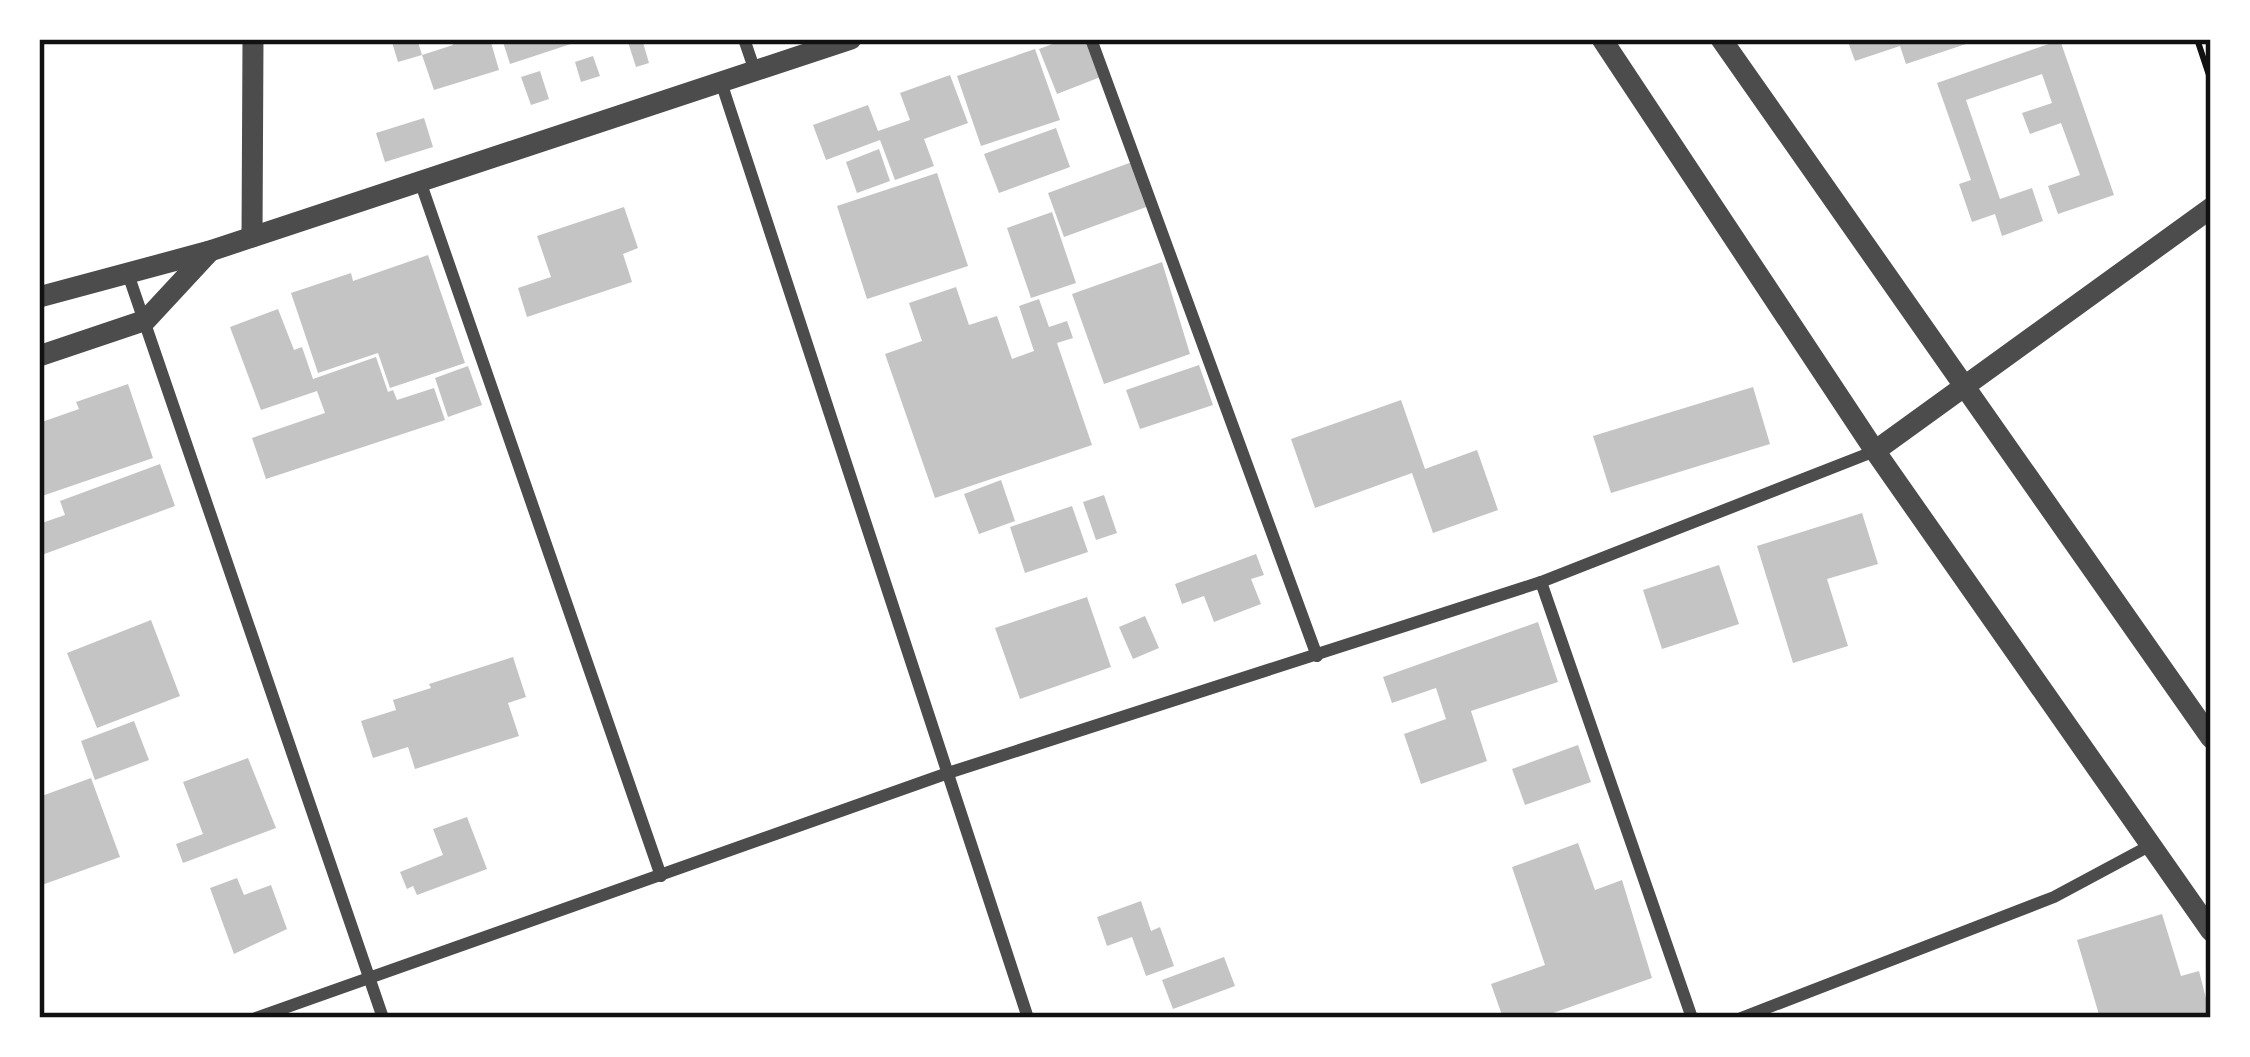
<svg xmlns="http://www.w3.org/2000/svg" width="2250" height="1057" viewBox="0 0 2250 1057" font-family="Raleway,sans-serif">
<rect width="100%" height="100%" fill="#fff"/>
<g fill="#c4c4c4">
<path d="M391,39H417L422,55L453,45L451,39H490L499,70L434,90L422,55L398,62Z"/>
<path d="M502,39H583V40L510,64Z"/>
<path d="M627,39H642L649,63L636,67Z"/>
<path d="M1066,39H1089L1103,76L1057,94L1039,49Z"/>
<path d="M1847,39H1978V40L1906,64L1900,46L1855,61Z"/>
<path d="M2060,40L2114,195L2058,214L2048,186L2080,175L2061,123L2030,134L2022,113L2052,103L2042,74L1966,100L2000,199L2032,188L2043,221L2002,236L1995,214L1972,222L1959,184L1971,180L1937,83Z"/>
<path d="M1035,49L1060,120L981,146L957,76Z"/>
<path d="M593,56L600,76L581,82L575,62Z"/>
<path d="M540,71L549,99L531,105L521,77Z"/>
<path d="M950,75L968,123L924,139L934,166L895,180L880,140L826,160L813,125L868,105L878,131L910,120L900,93Z"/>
<path d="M424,118L433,147L385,162L376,133Z"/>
<path d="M1056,128L1070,167L999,193L984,154Z"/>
<path d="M879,149L890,181L857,193L846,162Z"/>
<path d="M1132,162L1149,206L1064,237L1048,193Z"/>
<path d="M937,173L968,266L867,299L837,206Z"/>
<path d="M624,207L638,248L623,254L632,282L527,317L518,288L551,277L537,236Z"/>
<path d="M1052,212L1076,283L1031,298L1007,228Z"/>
<path d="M428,255L465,363L390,388L378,353L318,373L291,293L351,273L353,281Z"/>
<path d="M1162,262L1190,354L1104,384L1072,294Z"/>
<path d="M956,287L969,325L997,316L1012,359L1034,351L1019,306L1039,299L1049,327L1067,321L1073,338L1057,343L1092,445L935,498L885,354L922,341L909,303Z"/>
<path d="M278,309L294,350L302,347L313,379L376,357L388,392L393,390L397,400L434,388L445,420L266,479L252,438L325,413L317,391L261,410L230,327Z"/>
<path d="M1199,365L1213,405L1140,429L1126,390Z"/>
<path d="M468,366L482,405L448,417L435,378Z"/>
<path d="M128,384L153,458L39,497V423L79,409L76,402Z"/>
<path d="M1753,387L1770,444L1611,493L1593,436Z"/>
<path d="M1401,400L1425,469L1477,450L1498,510L1433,533L1412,473L1315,508L1291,439Z"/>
<path d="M160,464L175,506L39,556V524L65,515L60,501Z"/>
<path d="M1001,480L1015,521L979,534L964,494Z"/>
<path d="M1104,495L1117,533L1096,540L1083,502Z"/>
<path d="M1072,506L1088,552L1025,573L1010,527Z"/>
<path d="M1862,513L1878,564L1827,579L1848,646L1793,663L1757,546Z"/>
<path d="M1256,554L1264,575L1251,579L1261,604L1214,622L1204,596L1182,604L1175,584Z"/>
<path d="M1719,565L1739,624L1662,649L1643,590Z"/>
<path d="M1087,597L1111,667L1020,699L995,628Z"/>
<path d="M1145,616L1159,648L1133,659L1119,627Z"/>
<path d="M151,620L180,696L97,728L67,653Z"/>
<path d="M1538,622L1558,682L1471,711L1487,761L1421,784L1404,734L1446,719L1436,688L1392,703L1383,677Z"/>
<path d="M513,657L526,697L508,703L519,736L415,769L408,747L373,758L361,721L396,710L393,700L431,688L429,684Z"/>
<path d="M134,721L149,760L95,780L81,741Z"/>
<path d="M1578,745L1591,782L1525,805L1512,769Z"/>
<path d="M248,758L276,828L183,863L176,844L203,834L183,782Z"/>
<path d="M91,778L120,857L39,886V797Z"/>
<path d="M467,817L487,869L417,895L413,886L407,889L400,872L443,855L433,829Z"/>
<path d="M1578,843L1595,890L1622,880L1652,978L1539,1018H1503L1491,984L1545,965L1512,867Z"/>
<path d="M237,878L244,895L271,885L287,929L234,954L210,888Z"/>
<path d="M1141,901L1151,931L1160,927L1174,966L1146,976L1132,937L1107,946L1097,917Z"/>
<path d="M2162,914L2181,976L2199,971L2211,1018H2100L2077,940Z"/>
<path d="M1224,957L1235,986L1173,1009L1162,980Z"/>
</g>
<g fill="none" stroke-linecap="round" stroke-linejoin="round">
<path stroke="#111" stroke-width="6" d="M2197,39L2211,81"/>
<g stroke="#4c4c4c" stroke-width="12">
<path d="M744,39L755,71"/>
<path d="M1091,39L1317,656"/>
<path d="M721,82L1028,1018"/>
<path d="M420,181L661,876"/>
<path d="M127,271L383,1018"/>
<path d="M1541,582L1692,1018"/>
<path d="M256,1018L948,773L1541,582L1875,451"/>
<path d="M1741,1018L2054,897L2151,845"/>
</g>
<g stroke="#4c4c4c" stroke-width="21">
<path d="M1602,39L1875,451L2211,931"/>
<path d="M1721,39L2211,738"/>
<path d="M252,237L253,39"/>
<path d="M39,297L210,251L851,39"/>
<path d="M39,356L146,320L210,251"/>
<path d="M1875,451L2211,208"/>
</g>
</g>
<rect width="2250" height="1057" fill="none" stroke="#ffffff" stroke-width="84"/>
<rect x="42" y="42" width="2166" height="973" fill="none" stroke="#111" stroke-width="4.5"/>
</svg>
